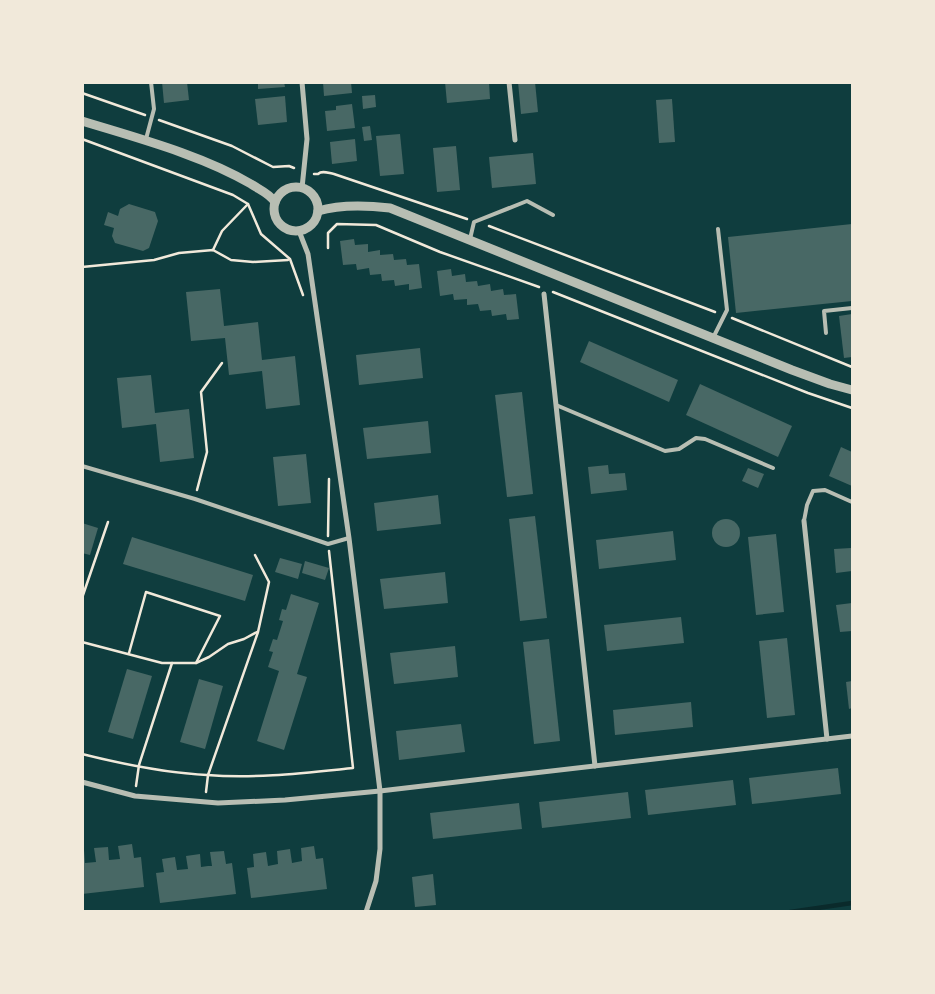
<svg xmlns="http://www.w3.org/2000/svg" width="935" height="994" viewBox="0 0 935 994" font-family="'Noto Sans',sans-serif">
<rect width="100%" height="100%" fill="#0f3d3e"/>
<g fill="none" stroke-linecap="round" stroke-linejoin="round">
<path stroke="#0a2a2b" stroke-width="4.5" d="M790,912L852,903"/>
</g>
<g fill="#486865">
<path d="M162,82H187L189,100L164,103Z"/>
<path d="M258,82H284L285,87L258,89Z"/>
<path d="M323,82H351L352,93L324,96Z"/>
<path d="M445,82H489L490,99L447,103Z"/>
<path d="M518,82H535L538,112L521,114Z"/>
<path d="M375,95L376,107L363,109L362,96Z"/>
<path d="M285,96L287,122L258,125L255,99Z"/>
<path d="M672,99L675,142L659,143L656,100Z"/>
<path d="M352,104L355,128L327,131L325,111L336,110V106Z"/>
<path d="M370,126L372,140L364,141L362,127Z"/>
<path d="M400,134L404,174L380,176L376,136Z"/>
<path d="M355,139L357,161L332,164L330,142Z"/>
<path d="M456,146L460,190L437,192L433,148Z"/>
<path d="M533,153L536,184L492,188L489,157Z"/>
<path d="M129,204L155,212L158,221L149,248L143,251L115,243L112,236L114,228L104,225L108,212L118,216L120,209Z"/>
<path d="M852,224V301L736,313L728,237Z"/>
<path d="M354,239L355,245L368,244V252L380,250V255L393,254L394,260L406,259L407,265L419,264L422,288L409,290V284L395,286L394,280L382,281L381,274L370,275L369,268L357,270L356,264L343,265L340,241Z"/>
<path d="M451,269L452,276L465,274L466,282L477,281L478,286L490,284L491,291L503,289L504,295L516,294L519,319L507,320L506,314L492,316L491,310L480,311L478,304L467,305V299L454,300L453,294L440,296L437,271Z"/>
<path d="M220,289L224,326L258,322L262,360L295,356L300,405L266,409L262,371L229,375L225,338L191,341L186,292Z"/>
<path d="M852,314V357L844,358L839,316Z"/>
<path d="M589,341L678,380L669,402L580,362Z"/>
<path d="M420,348L423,378L359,385L356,355Z"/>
<path d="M151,375L155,413L189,409L194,458L160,462L156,424L122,428L117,378Z"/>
<path d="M700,384L792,426L778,457L686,415Z"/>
<path d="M522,392L533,494L507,497L495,395Z"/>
<path d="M428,421L431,453L367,459L363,428Z"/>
<path d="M841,447L852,452V486L829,476Z"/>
<path d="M306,454L311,503L278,506L273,457Z"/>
<path d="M608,465L609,474L625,473L627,490L591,494L588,467Z"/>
<path d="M748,468L764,474L758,488L742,481Z"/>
<path d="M438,495L441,524L377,531L374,503Z"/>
<path d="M535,516L547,618L520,621L509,519Z"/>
<circle cx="726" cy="533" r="14"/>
<path d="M82,523L98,528L90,555L82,553Z"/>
<path d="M673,531L676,560L599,569L596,540Z"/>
<path d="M776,534L784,612L756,615L748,537Z"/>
<path d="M132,537L253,575L245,601L123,564Z"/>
<path d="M851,548L852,571L836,573L834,549Z"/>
<path d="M280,558L302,564L298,579L275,572Z"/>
<path d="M305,561L329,568L325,580L302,573Z"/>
<path d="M445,572L448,603L384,609L380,579Z"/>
<path d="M291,594L319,603L297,674L307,677L284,750L257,741L279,671L268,667L273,652L269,651L273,639L277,640L283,621L279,620L282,609L286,610Z"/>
<path d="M852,603V631L840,632L836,605Z"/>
<path d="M681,617L684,643L607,651L604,625Z"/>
<path d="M787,638L795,715L767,718L759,641Z"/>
<path d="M549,639L560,741L534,744L523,642Z"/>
<path d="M455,646L458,677L394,684L390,653Z"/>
<path d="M127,669L152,676L133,739L108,732Z"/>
<path d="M199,679L223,686L205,749L180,742Z"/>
<path d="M852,681V708L849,709L846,682Z"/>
<path d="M691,702L693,727L615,735L613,710Z"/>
<path d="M461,724L465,752L399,760L396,731Z"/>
<path d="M838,768L841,794L752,804L749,778Z"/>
<path d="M733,780L736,805L648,815L645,790Z"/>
<path d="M628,792L631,818L542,828L539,802Z"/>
<path d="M519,803L522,829L433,839L430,813Z"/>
<path d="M132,844L134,858L141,857L144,887L82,894V850H84L85,863L96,862L94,848L108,847L109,860L120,859L118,846Z"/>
<path d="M314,846L316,859L323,858L327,889L251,898L247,868L254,867L253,854L266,852L268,866L278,864L277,851L290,849L292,863L302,861L301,848Z"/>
<path d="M224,851L226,864L232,863L236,894L160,903L156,873L164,872L162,859L175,857L177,870L188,869L186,856L200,854L201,867L208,866H212L210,852Z"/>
<path d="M433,874L436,905L415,907L412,877Z"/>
</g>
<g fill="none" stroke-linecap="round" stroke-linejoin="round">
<g stroke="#f1e9da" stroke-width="2.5">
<path d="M82,93L145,115"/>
<path d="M159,120L232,146L273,167L289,166L294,168"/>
<path d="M82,139L233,195L248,204L261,234L290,259L303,295"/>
<path d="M314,174H318C322,170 328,173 334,174L467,219"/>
<path d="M489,226L715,312"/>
<path d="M328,248V233L337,224L376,225L440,252L539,287"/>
<path d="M213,250L222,231L248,204"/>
<path d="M82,267L154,260L179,253L213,250L231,260L253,262L288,260"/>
<path d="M553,292L808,393L852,408"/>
<path d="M732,318L852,367"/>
<path d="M197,490L207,452L201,392L222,363"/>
<path d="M328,536L329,479"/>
<path d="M82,598L108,522"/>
<path d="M82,642L162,663H196L209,657L228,644L244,639L257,632"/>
<path d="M129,653L146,592L220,616L196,663"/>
<path d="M82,754C122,764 166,773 207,775C255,779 304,773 353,768L329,551"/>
<path d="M136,786L139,765L172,663"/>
<path d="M206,792L208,775L258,632L269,582L255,555"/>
</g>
<g stroke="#b8beb3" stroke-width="4">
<path d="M146,139L154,109L151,82"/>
<path d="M470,239L474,222L527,201L553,215"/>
<path d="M826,333L824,311L852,308"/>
<path d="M713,338L727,310L718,229"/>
<path d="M556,405L665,451L679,449L696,438L705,439L773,468"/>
<path d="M82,466L195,499L328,544L349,538"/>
<path d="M804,521L807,505L813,491L825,490L852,502"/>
</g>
<g stroke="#b8beb3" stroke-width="5">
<path d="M302,82L307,139L302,188"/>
<path d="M509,82L515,140"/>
<path d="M299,231L308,254L349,538L380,791V849L376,881L366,912"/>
<path d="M544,294L595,766"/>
<path d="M804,521L827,739"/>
<path d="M82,782L135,796L218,803L285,800L380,791L852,736"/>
</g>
<g stroke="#b8beb3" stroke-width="9">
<path d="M82,121C137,138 202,155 251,184C260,190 269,193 275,202"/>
<circle cx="296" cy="209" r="22"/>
<path d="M318,211C341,204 365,205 390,208L792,370L830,384L852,390"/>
</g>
</g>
<rect width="935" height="994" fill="none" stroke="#f1e9da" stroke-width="168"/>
</svg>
